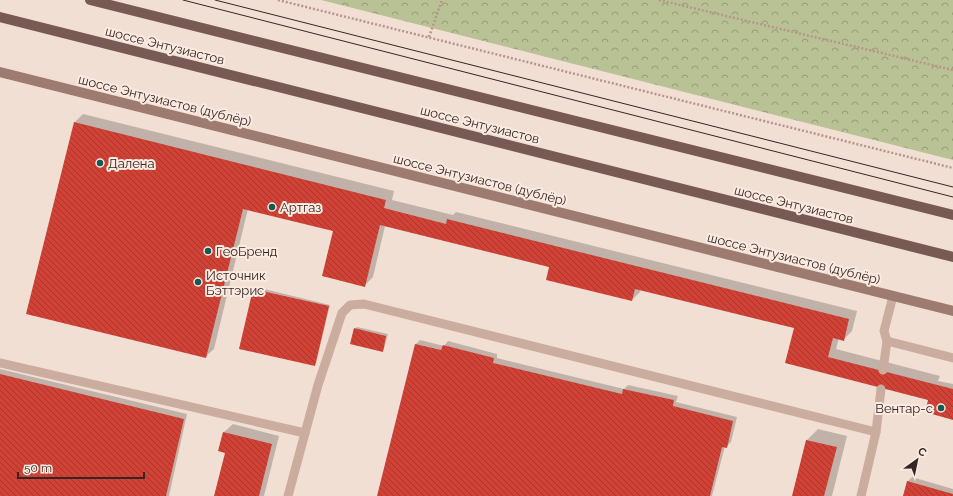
<svg xmlns="http://www.w3.org/2000/svg" width="953" height="496" viewBox="0 0 953 496" font-family="Raleway,sans-serif">
<defs>
<pattern id="park-crowns" width="20" height="18" patternUnits="userSpaceOnUse"><rect width="20" height="18" fill="#b9c294"/><path d="M2 6a3 3 0 1 1 6 0M12 15a3 3 0 1 1 6 0" fill="none" stroke="#979d79"/></pattern>
<pattern id="building-back-hatch" width="6" height="6" patternUnits="userSpaceOnUse"><rect width="6" height="6" fill="#d04235"/><path d="M-1 5l2 2M0 0l6 6M5-1l2 2" fill="none" stroke="#aa372d"/></pattern>
</defs>
<rect width="100%" height="100%" fill="#f2dfd4"/>
<path fill="url(#park-crowns)" d="M321,0H953V160Z"/>
<g fill="#0003">
<path d="M83,114L394,191L392,200L453,215L456,212L857,311L852,331L843,340L839,338L836,349L940,376L938,381L953,384V419L930,396L786,362L795,328L641,289L640,292L632,300L550,267L385,226L373,277L364,286L335,231L248,209L214,349L205,357L75,122Z"/>
<path d="M256,287L330,305L316,363L314,365L254,289Z"/>
<path d="M357,327L388,334L384,349L382,351L355,329Z"/>
<path d="M420,340L444,346L448,341L497,354V358L624,389L628,385L678,396L676,402L737,417L731,442L726,447L725,446L712,496H378L416,344Z"/>
<path d="M0,369L187,414L169,496H0Z"/>
<path d="M233,424L279,436L264,496H215L226,452L220,451L224,432Z"/>
<path d="M818,429L847,436L832,496H793L807,440Z"/>
<path d="M912,477L953,489V496H904L908,481Z"/>
</g>
<g fill="url(#building-back-hatch)">
<path d="M74,122L386,200L384,208L446,224L447,219L849,319L844,341L833,338L828,357L953,389V420L925,412L928,400L785,363L794,328L635,289L632,301L546,280L549,267L380,225L365,287L322,276L333,231L243,209L206,358L26,314Z"/>
<path d="M253,289L329,306L315,366L239,349Z"/>
<path d="M354,328L386,336L383,352L350,344Z"/>
<path d="M415,344L441,350L443,345L494,358L493,363L622,394L623,389L674,400L673,406L733,421L727,448L722,447L710,496H377Z"/>
<path d="M0,374L184,419L166,496H0Z"/>
<path d="M223,432L272,444L259,496H214L225,453L218,451Z"/>
<path d="M806,440L837,447L824,496H792Z"/>
<path d="M907,481L953,494V496H903Z"/>
</g>
<g fill="none" stroke-linecap="round" stroke-linejoin="round">
<g stroke="#b6968a" stroke-width="2.5" stroke-dasharray="2 2" stroke-linecap="butt">
<path d="M278,0L953,168"/>
<path d="M659,0L953,70"/>
<path d="M429,37L442,0"/>
</g>
<g stroke="#cbada0" stroke-width="9">
<path d="M893,296L884,331L887,341L953,358"/>
<path d="M0,363L305,433"/>
<path d="M883,370L887,341"/>
<path d="M288,496L318,385L342,313L350,305L364,304L876,432"/>
<path d="M861,496L876,432L881,389"/>
</g>
<path stroke="#9e7b71" stroke-width="10" d="M0,72L953,311"/>
<g stroke="#775a53" stroke-width="10">
<path d="M90,0L953,215"/>
<path d="M0,17L953,257"/>
</g>
<g stroke="#342624" stroke-width="1">
<path d="M183,0L953,197"/>
<path d="M215,0L953,187"/>
</g>
</g>
<g fill="#175852" stroke="#faeae0" stroke-width="1.5">
<circle cx="100" cy="163" r="4"/>
<circle cx="272" cy="207" r="4"/>
<circle cx="208" cy="251" r="4"/>
<circle cx="198" cy="282" r="4"/>
<circle cx="941" cy="408" r="4"/>
</g>
<g text-anchor="middle" stroke-width="4" stroke-linejoin="round" paint-order="stroke">
<g font-size="13" fill="#342624" stroke="#faeae0">
<text transform="translate(165 45) rotate(14)" y="5">шоссе Энтузиастов</text>
<text transform="translate(165 100) rotate(14)" y="5">шоссе Энтузиастов (дублёр)</text>
<text transform="translate(480 124) rotate(14)" y="5">шоссе Энтузиастов</text>
<text transform="translate(480 179) rotate(14)" y="5">шоссе Энтузиастов (дублёр)</text>
<text transform="translate(794 204) rotate(14)" y="5">шоссе Энтузиастов</text>
<text transform="translate(794 258) rotate(14)" y="5">шоссе Энтузиастов (дублёр)</text>
</g>
<g font-size="13" fill="#342624" stroke="#faeae0" text-anchor="start">
<text x="108" y="168">Далена</text>
<text x="280" y="212">Артгаз</text>
<text x="216" y="256">ГеоБренд</text>
<text x="206" y="280">Источник<tspan x="206" dy="15">Бэттэрис</tspan></text>
<text x="933" y="413" text-anchor="end">Вентар-с</text>
</g>
</g>
<g transform="translate(917 460) rotate(33)" stroke="#faeae0" stroke-width="3" paint-order="stroke">
<path d="M0-3L7 15L0 10L-7 15Z" fill="#342624"/>
<text y="-6" font-size="11" font-weight="bold" text-anchor="middle" fill="#342624">С</text>
</g>
<path d="M18 472v6h126v-6" fill="none" stroke="#342624" stroke-width="2"/>
<text x="24" y="472" font-size="12" fill="#342624" stroke="#faeae0" stroke-width="3" paint-order="stroke">50 m</text>
</svg>
